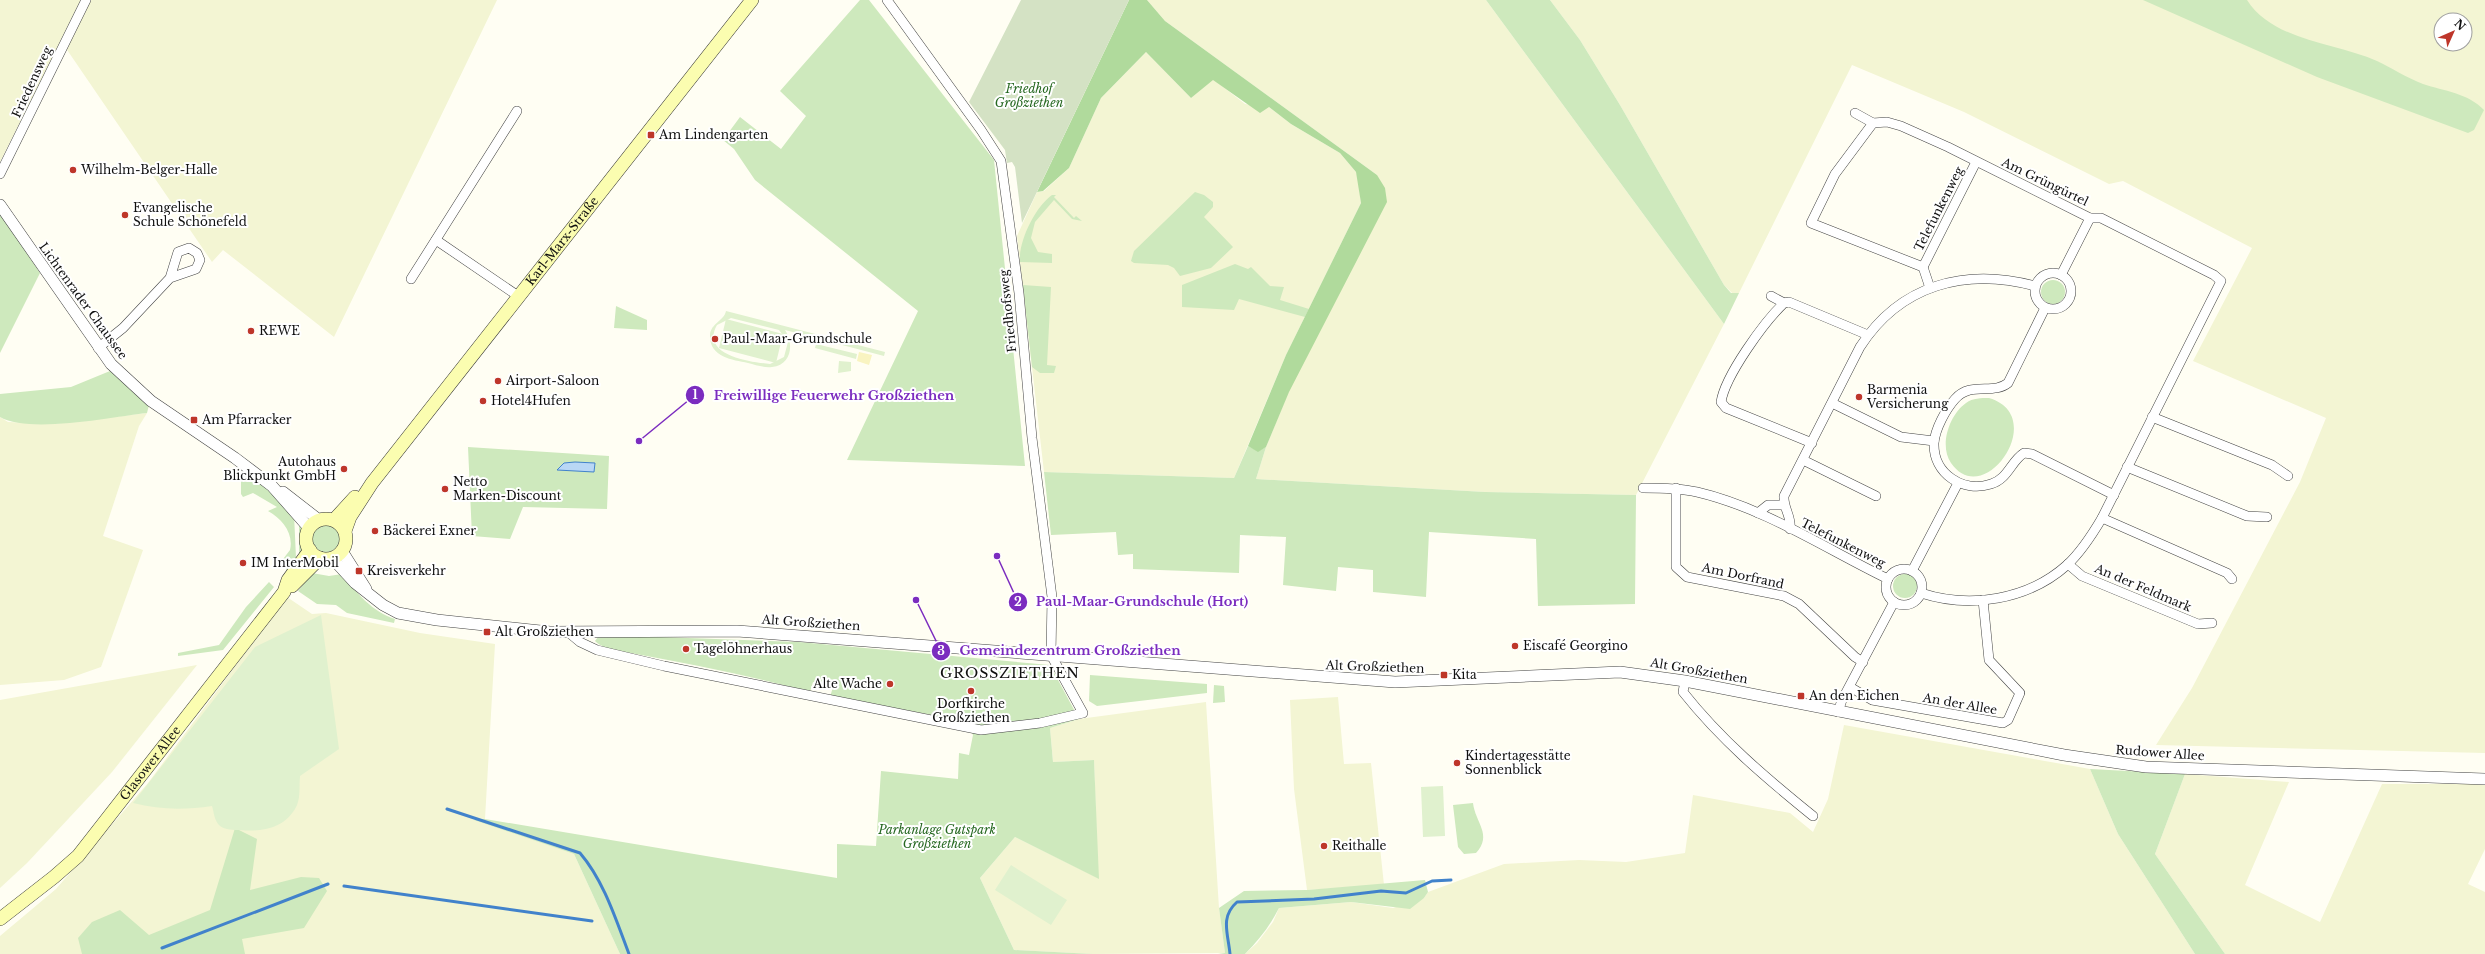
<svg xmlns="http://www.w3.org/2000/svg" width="2485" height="954" viewBox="0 0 2485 954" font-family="'Libre Baskerville',serif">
<rect width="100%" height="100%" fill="#fffef3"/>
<g fill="#f3f5d3" fill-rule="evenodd">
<path d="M0,0H497L334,337L223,250L212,262L61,41L0,162Z"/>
<path d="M1147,0H1486L1724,324L1636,495L1485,492L1256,479L1266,447L1377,175L1165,21Z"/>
<path d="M1550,0H2485V753L2156,745L2192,688L2300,482L2326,418L2193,361L2252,248L2123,181L2109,184L1964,112L1852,65L1739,293H1732L1724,285L1620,105L1580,40ZM2441,20H2465V44H2441Z"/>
<path d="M1146,52L1191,98L1213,79L1245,104L1269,107L1291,124L1340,153L1356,172L1358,177L1361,203L1286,355L1234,478L1044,472L1017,236L1037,192L1044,191L1069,168L1101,98Z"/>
<path d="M147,413L139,426L103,536L143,550L101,667L64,680L0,685V417L8,422L53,424Z"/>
<path d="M287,597L312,614L326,613L420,633L495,644L485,819L475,820L574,854L620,954H0V936L56,889L148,783Z"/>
<path d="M197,665L112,772L27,863L0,888V700Z"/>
<path d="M1338,697L1344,764L1371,763L1384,885L1307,890L1294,789L1290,700Z"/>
<path d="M1206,702L1219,908L1225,953L1093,954L1014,950L980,878L1015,837L1098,878L1094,760L1053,762L1050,728L1079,719Z"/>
<path d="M1844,725L2090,769L2118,834L2195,954H1245L1257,943L1273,922L1279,908L1351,902L1393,908L1424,898L1428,892L1504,864L1579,860L1626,862L1685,853L1693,795L1790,813L1813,832L1828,799Z"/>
<path d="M2185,774L2289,782L2245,885L2320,922L2382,784H2485V849L2468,884L2485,892V954H2225L2155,854Z"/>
</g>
<g fill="#cee9bd">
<path d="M860,0H869L994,160L1025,466L847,460L918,311L755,180L734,149L723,140L740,117L781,149L806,116L780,91Z"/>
<path d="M1486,0H1550L1580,40L1620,105L1724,285L1731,293H1739L1724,324Z"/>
<path d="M2143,0H2247C2273,41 2336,43 2377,61C2392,68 2407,78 2423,84C2444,91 2468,93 2484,110L2474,130L2468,133L2317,77Z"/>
<path d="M1195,192L1204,195L1213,202V207L1204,217L1233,247L1211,268L1180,276L1174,268L1168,265L1134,263L1131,261L1134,251Z"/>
<path d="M1052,195H1056L1054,197L1074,218L1076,216L1082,221L1072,219L1054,200L1035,222L1031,238L1038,252L1052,254V263L1020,262C1018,242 1035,207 1052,195Z"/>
<path d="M0,213L40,273L0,353Z"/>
<path d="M1235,264L1248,269L1251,267L1270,286L1284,287L1280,300L1309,309L1305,317L1239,299L1234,310L1182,307V285Z"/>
<circle cx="2053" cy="292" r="12"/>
<path d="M1023,285L1051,287L1047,365L1056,366L1054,373H1040L1032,367Z"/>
<path d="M616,306L647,320V330L614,328Z"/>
<path d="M110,371L149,405L147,413C111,417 30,434 0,417V394L71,387Z"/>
<path d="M1989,398C2050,416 1984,511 1951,463C1939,446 1949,415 1966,403C1973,398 1981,398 1989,398Z"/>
<path d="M1248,446L1258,451L1266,447L1256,479L1485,492L1636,495L1635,604L1538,606L1536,539L1429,532L1426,597L1373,592V570L1338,567L1336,591L1283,585L1286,537L1240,535L1239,573L1133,569V554L1118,555L1116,532L1051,535L1044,472L1234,478Z"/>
<path d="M468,447L609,456L607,509L523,507L510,539L472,536Z"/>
<path d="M247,475L268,489L294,514L296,558L287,570L280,563L290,550C294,533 282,519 268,511L277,507L253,493L243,497L241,494V479Z"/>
<circle cx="326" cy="538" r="14"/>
<path d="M299,525L301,526L303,549L299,555Z"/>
<path d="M321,563L330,565L337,569L313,568Z"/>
<path d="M312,573L329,576L342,574C356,592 372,612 395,619L394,623L347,613L336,605L317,604L298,591Z"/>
<circle cx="1905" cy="586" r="12"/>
<path d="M269,582L274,587L223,650L178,656V653L219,645L246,607Z"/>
<path d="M633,636L799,642L1050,665L1079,719L1050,728L1053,762L1094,760L1099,879L1015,837L980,878L1014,950L1093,954H620L574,854L474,820L485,819L837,878V844L876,846L881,771L958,779L959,753L969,755L973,735L967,721L830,697L833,687L813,682L810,692C753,676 694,665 636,654C625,652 603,650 595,641L598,637Z"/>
<path d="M1090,675L1207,684V693L1097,706L1089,701Z"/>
<path d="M1214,685L1224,686L1225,702L1213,703Z"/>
<path d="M2090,769L2185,774L2155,854L2225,954H2195L2118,834Z"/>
<path d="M1473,803C1475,822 1493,835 1476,853L1464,854L1458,847L1453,805Z"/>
<path d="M235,828L257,839L250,890L301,877L319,878L327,891L304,928L242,939L245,954H82L78,938L92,922L120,910L149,935L210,910Z"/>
<path d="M1425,880L1428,892L1424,898L1410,909L1351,902L1279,908C1270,926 1259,940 1245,954H1218L1225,953L1219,908L1244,891L1307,890Z"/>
</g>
<path fill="#b0da9c" d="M1129,0H1147L1165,21L1377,175L1385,188L1387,202L1289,392L1266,447L1258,452L1248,446L1286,355L1361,203L1356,172L1340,153L1291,124L1269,107L1260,113L1213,80L1191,98L1146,52L1101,98L1069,168L1043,191L1037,192Z"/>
<path fill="#f9f4c1" d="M859,352L872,355L869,365L857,361Z"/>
<path fill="#d4e2c4" d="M1021,0H1129L1022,223L1015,167L1012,162L1007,163L1005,150L969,102Z"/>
<g fill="#e0f1ce" fill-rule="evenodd">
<path d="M726,311L885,352L884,356L785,330C794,343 792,365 772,367C764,368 756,365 748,363C732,360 709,357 710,335C711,323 724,321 726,311ZM731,318L779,330L788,342L784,357L770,364C750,362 700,355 717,325Z"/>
<path d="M726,319L783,334L776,363L719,348Z"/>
<path d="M816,344L857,354L856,359L815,348Z"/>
<path d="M839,361L851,362V371L838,373Z"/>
<path d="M321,615L339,749L300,776C299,787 301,800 295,809C283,829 261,832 240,830C234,830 225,830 220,826C214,821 214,812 212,806C185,810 160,810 133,803L255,647Z"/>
<path d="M1443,786L1445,836L1423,837L1421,787Z"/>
<path d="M1011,865L1067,900L1051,925L995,890Z"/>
</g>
<path fill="#b9d7f5" stroke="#4182cb" d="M575,462L595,463L594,472L557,470L564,463Z"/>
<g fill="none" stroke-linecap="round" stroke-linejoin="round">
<g stroke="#4182cb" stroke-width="3">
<path d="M447,809L580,853C604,881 616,920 629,954"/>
<path d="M344,886L592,921"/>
<path d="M162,948L328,884"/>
<path d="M1230,954C1228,933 1220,917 1237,902L1314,899L1381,891L1406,893L1432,881L1451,880"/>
</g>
<g stroke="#434343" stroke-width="10">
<g id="minor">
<path d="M1855,113L1873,123L1887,122L1901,126L1948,147L2090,218H2101L2214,275L2221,281L2102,518C2092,535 2081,552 2067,565C2028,600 1970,609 1921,593"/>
<path d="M1873,123L1835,174L1811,223L1923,267L1930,288"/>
<path d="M0,174L86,0"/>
<path d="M436,240L518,296"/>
<path d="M1923,267L1976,162"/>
<circle cx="2053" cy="291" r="18"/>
<path d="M2061,275L2090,218"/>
<path d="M411,279L517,111"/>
<path d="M1771,296L1784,303"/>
<path d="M2045,308L2008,383C1993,395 1971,381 1955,399C1946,409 1935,429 1934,443C1933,474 1963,493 1991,484C2008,479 2011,461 2024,453L2032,454L2114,495"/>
<path d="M98,348L123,328L170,278L196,269L200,260L197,253L189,248L178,252L170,278"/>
<path d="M1832,403L1901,437L1934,441"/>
<path d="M2152,417L2272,465L2288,476"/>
<path d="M1812,443L1726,408L1721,402C1725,376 1764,322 1784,303L1789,302L1868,335"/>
<path d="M1803,460L1876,496"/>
<path d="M2127,467L2247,516L2267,517"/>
<path d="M1643,488C1661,488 1679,488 1697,492C1765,508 1826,549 1888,579"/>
<path d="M1676,488V567L1687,577L1784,596L1799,604L1855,657L1863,662"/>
<path d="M1758,513L1768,505H1784"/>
<path d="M2102,518L2227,573L2232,579"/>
<path d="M1790,529C1792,517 1783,508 1784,496L1860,347C1900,285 1965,267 2035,286"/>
<path d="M2068,564L2082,576L2198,624L2212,623"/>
<circle cx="1904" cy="587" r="18"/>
<path d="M1912,571L1958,483"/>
<path d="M568,632L580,642L597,650L664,666L981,730L1040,723L1083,713L1051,655L1052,597L1032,438L1019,293L1001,161L981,130L887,0"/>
<path d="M1685,681L1683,692C1721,740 1766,778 1813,816"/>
<path d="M1850,687L1872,700L2003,723L2008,720L2020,693L1989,660L1983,600"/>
<path d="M1838,712L1842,700L1894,602"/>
</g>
</g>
<g stroke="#434343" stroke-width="12">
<g id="tertiary">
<path d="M0,205L111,364L151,401L235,458L272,486L309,528"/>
<path d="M283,492L319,520"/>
<path d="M342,551L366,589"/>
<path d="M332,558L355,583L383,605L398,613L437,620L550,632L737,631L1395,682L1620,672L1685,681L2064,755L2146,767L2485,779"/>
</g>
</g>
<g stroke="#323232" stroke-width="14">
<g id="secondary">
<circle cx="326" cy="539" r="20"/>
<path d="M334,520L355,497"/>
<path id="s1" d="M345,531L350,517L372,483L752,0"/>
<path d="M292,586L320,558"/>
<path id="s2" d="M0,919L54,877L78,856L284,592L288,580L310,550"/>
</g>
</g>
<use href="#minor" stroke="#fff" stroke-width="9"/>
<use href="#tertiary" stroke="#fff" stroke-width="11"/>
<use href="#secondary" stroke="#fbfdb0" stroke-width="13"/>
</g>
<g fill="#be362a" stroke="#fff" stroke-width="1.5">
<rect x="647" y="131" width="8" height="8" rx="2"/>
<circle cx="73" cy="170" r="4"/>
<circle cx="125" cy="215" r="4"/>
<circle cx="251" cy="331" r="4"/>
<circle cx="715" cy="339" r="4"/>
<circle cx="498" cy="381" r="4"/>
<circle cx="1859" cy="397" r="4"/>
<circle cx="483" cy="401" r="4"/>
<rect x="190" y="416" width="8" height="8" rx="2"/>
<circle cx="344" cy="469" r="4"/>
<circle cx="445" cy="489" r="4"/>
<circle cx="375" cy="531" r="4"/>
<circle cx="243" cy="563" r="4"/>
<rect x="355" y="567" width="8" height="8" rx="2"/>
<rect x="483" y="628" width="8" height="8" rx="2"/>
<circle cx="1515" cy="646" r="4"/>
<circle cx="686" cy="649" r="4"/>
<rect x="1440" y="671" width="8" height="8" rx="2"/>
<circle cx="890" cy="684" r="4"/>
<circle cx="971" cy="691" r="4"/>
<rect x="1797" y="692" width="8" height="8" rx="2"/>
<circle cx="1457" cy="763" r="4"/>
<circle cx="1324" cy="846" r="4"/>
</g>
<g text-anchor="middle" stroke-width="4" stroke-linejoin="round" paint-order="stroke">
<g font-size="12" fill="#101010" stroke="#fff">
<text transform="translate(32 82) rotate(-65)" y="4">Friedensweg</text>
<text transform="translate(2045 182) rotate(26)" y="4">Am Grüngürtel</text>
<text transform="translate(1939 209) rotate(-63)" y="4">Telefunkenweg</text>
<text dy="4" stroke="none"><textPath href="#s1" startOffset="363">Karl-Marx-Straße</textPath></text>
<text transform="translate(83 301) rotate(54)" y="4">Lichtenrader Chaussee</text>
<text transform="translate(1008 311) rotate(-96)" y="4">Friedhofsweg</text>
<text transform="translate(1843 543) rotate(27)" y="4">Telefunkenweg</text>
<text transform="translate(1743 576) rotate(12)" y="4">Am Dorfrand</text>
<text transform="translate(2143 588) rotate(23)" y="4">An der Feldmark</text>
<text transform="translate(811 623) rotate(4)" y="4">Alt Großziethen</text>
<text transform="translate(1375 667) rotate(2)" y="4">Alt Großziethen</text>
<text transform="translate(1699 671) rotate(10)" y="4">Alt Großziethen</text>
<text transform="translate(1960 704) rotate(10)" y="4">An der Allee</text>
<text transform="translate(2160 753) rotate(4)" y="4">Rudower Allee</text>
<text dy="4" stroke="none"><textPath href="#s2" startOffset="218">Glasower Allee</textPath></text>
</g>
<g font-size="12" font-style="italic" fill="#266821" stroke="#fff">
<text x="1029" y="93">Friedhof<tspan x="1029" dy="14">Großziethen</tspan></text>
<text x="937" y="834">Parkanlage Gutspark<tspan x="937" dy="14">Großziethen</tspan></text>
</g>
<g font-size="12" fill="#101010" stroke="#fff" text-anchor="start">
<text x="659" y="139">Am Lindengarten</text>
<text x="81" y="174">Wilhelm-Belger-Halle</text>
<text x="133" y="212">Evangelische<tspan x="133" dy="14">Schule Schönefeld</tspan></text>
<text x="259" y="335">REWE</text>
<text x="723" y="343">Paul-Maar-Grundschule</text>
<text x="506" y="385">Airport-Saloon</text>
<text x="1867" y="394">Barmenia<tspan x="1867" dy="14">Versicherung</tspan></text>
<text x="491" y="405">Hotel4Hufen</text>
<text x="202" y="424">Am Pfarracker</text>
<text x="336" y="466" text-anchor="end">Autohaus<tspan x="336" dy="14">Blickpunkt GmbH</tspan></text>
<text x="453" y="486">Netto<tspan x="453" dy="14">Marken-Discount</tspan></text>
<text x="383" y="535">Bäckerei Exner</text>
<text x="251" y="567">IM InterMobil</text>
<text x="367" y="575">Kreisverkehr</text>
<text x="495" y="636">Alt Großziethen</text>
<text x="1523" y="650">Eiscafé Georgino</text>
<text x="694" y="653">Tagelöhnerhaus</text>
<text x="1452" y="679">Kita</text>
<text x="882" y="688" text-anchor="end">Alte Wache</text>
<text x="1809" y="700">An den Eichen</text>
<text x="971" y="708" text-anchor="middle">Dorfkirche<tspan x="971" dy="14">Großziethen</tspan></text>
<text x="1465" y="760">Kindertagesstätte<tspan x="1465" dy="14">Sonnenblick</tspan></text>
<text x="1332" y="850">Reithalle</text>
</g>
<g font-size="14" letter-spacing="1" fill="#101010" stroke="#fff">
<text x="1010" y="678">GROSSZIETHEN</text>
</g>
</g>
<path fill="none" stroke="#7b2cbf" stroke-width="1.5" d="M639 441L695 395M997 556L1018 602M916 600L941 651"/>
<g fill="#7b2cbf" stroke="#fff" stroke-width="1.5">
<circle cx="639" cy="441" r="4"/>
<circle cx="997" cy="556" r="4"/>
<circle cx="916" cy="600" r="4"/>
<circle cx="695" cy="395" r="10"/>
<circle cx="1018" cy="602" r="10"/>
<circle cx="941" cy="651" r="10"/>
</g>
<g font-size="12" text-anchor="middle" font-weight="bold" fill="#fff">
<text x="695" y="399">1</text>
<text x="1018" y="606">2</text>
<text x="941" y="655">3</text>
</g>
<g font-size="13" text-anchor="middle" font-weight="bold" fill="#7b2cbf" stroke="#fff" stroke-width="4" stroke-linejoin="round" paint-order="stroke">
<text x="834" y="400">Freiwillige Feuerwehr Großziethen</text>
<text x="1142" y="606">Paul-Maar-Grundschule (Hort)</text>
<text x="1070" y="655">Gemeindezentrum Großziethen</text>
</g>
<g transform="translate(2453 32) rotate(45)"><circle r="19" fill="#ffffff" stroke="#9f9f9f"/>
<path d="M0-3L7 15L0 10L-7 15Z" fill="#be362a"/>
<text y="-6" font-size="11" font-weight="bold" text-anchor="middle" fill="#101010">N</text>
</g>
</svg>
